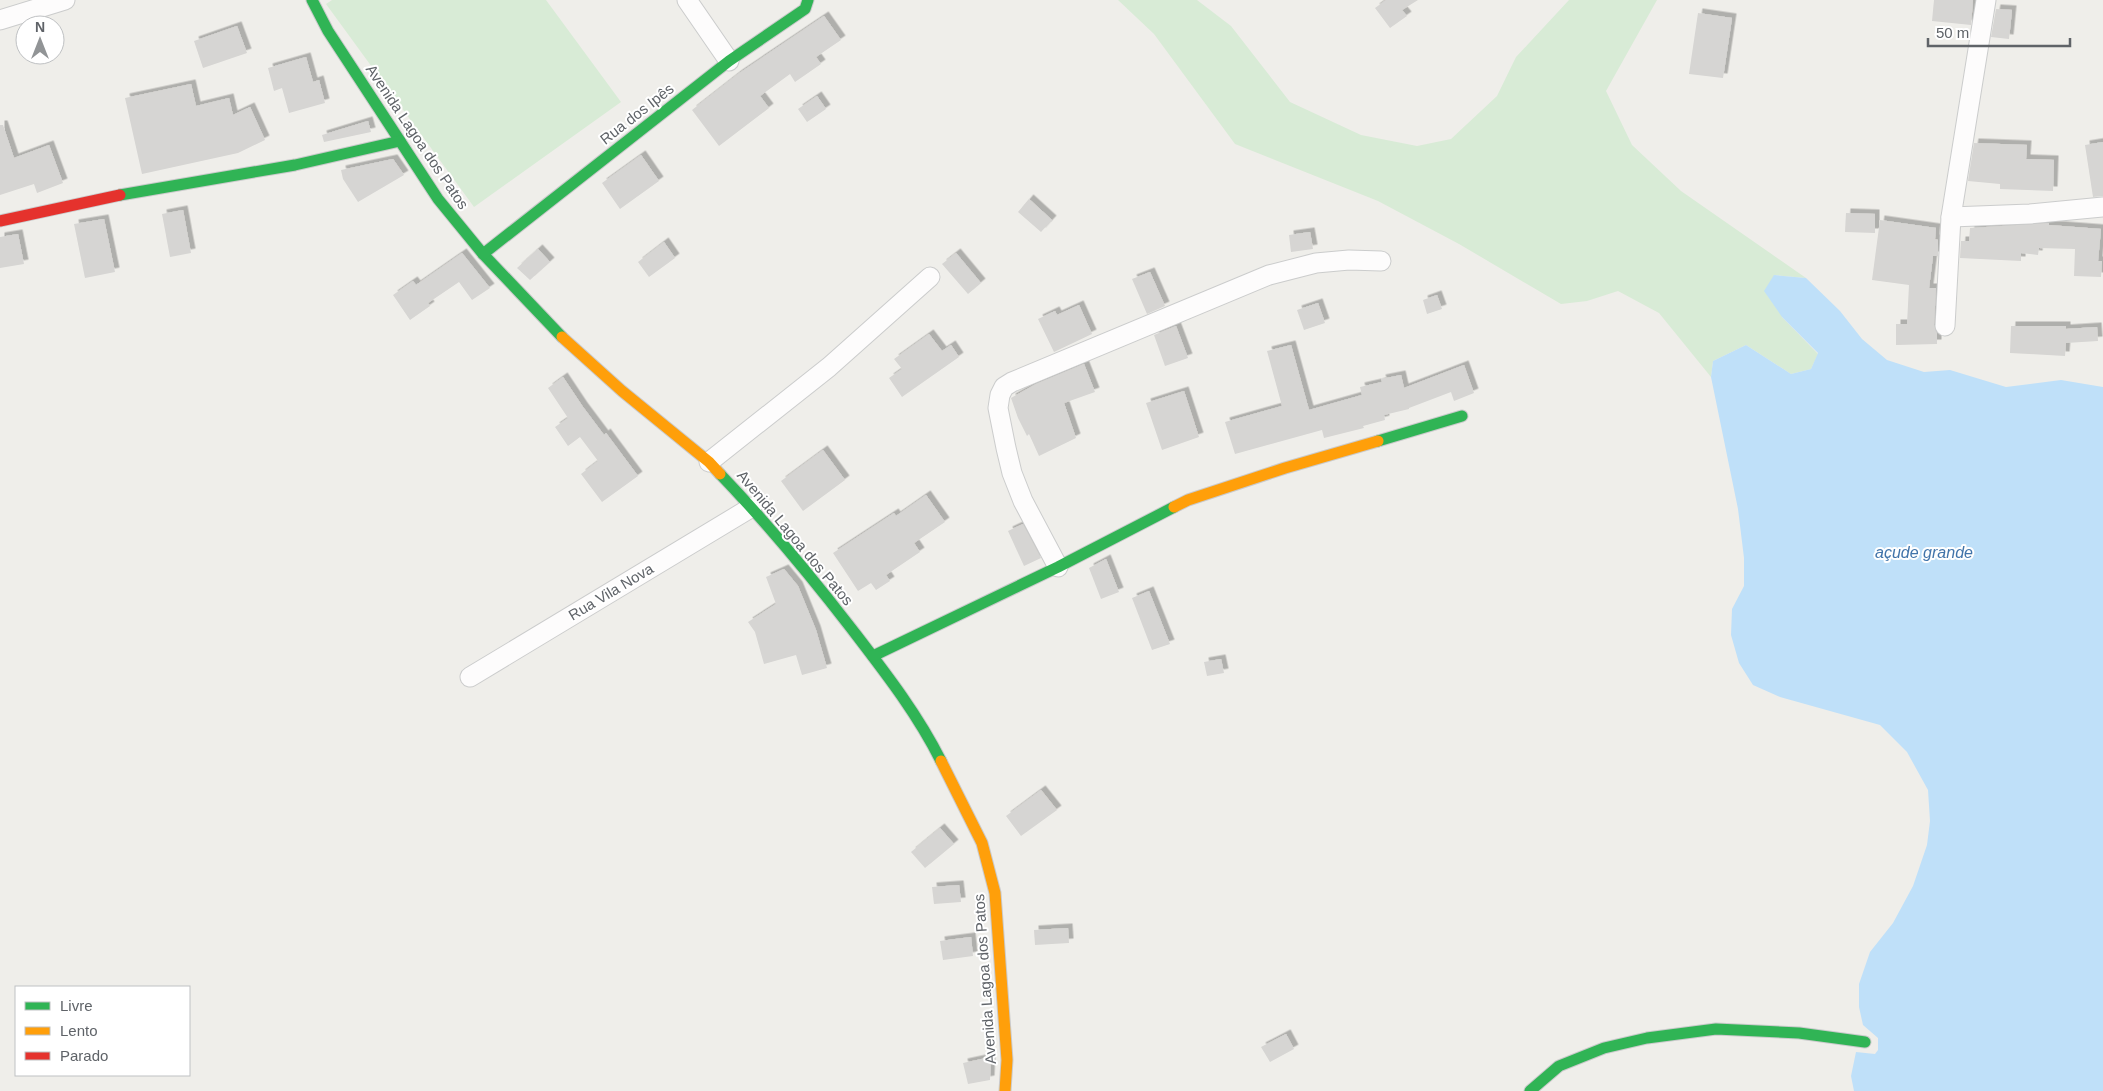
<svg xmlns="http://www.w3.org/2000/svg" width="2103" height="1091" viewBox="0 0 2103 1091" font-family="Arial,sans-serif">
<defs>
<filter id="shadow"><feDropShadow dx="4.5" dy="-4.5" stdDeviation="0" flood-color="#0004"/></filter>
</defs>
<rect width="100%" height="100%" fill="#efeeea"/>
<g fill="#d8ebd6">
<path d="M332,0H546L621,102L474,207L326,4Z"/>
<path d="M1118,0H1197L1231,26L1290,102L1361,135L1417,146L1451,139L1497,96L1516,57L1569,0H1657L1606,91L1632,145L1681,191L1806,278L1774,275L1782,317L1818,354L1811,369L1791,374L1746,345L1713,361L1711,377L1659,313L1618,291L1587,301L1561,304L1459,244L1378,201L1235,144L1154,34Z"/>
</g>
<path fill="#bfe0f9" d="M1774,275L1806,278L1840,311L1862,339L1887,360L1924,372L1950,370L2006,387L2061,380L2103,387V1091H1854L1851,1076L1856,1052L1875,1054L1878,1050V1038L1863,1025L1859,1007V984L1870,952L1893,923L1913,886L1927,845L1930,821L1928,790L1907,752L1880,725L1780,697L1753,685L1739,663L1731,635L1732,609L1744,586V558L1738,509L1711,377L1713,361L1746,345L1791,374L1811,369L1818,353L1782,317L1764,291Z"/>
<g fill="#d6d5d3" filter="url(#shadow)">
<path d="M1386,0H1418L1402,10L1407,16L1390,28L1375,8Z"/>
<path d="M1934,0H1973L1971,25L1932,21Z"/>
<path d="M1996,9L2012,10L2009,39L1991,37Z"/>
<path d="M1698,13L1732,18L1723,78L1689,74Z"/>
<path d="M824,16L841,40L816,57L821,64L795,82L790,74L760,96L769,108L719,146L692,110L738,74Z"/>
<path d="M237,26L247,53L203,68L194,41Z"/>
<path d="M306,57L313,82L319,80L325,103L289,113L282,88L274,91L268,68Z"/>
<path d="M191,84L196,106L229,98L233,115L250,107L265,140L238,153L142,174L125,98Z"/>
<path d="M817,96L826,109L807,122L798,109Z"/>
<path d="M368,121L371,132L324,142L322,135Z"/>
<path d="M0,125H3L14,158L49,145L63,183L37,193L34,184L0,195Z"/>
<path d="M2103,142V196L2093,197L2085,145Z"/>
<path d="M1974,143L2027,145L2026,159L2054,160L2053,191L2000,189V184L1968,181Z"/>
<path d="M641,155L659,181L620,209L602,183Z"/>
<path d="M393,159L404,175L358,202L343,179L341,170Z"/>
<path d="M1029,199L1052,220L1041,232L1018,212Z"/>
<path d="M183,210L191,253L170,257L162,214Z"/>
<path d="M1846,213L1875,214V233L1845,232Z"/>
<path d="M104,219L115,272L85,278L74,224Z"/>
<path d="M1880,220L1936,228L1935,239L1938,240V256H1933L1929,288H1936L1934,325L1937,334V344L1896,345V324H1907L1909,285L1872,280Z"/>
<path d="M2049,223V225L2101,229L2098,261H2102L2101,277L2074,276L2075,249L2039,248L2038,255L2021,253V261L1960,258L1961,241H1969L1970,228Z"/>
<path d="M1310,232L1313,249L1291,252L1289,235Z"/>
<path d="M18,234L24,264L0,268V237Z"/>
<path d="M664,242L675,258L649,277L638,262Z"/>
<path d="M538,249L550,262L530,280L517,268Z"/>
<path d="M462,253L490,288L472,300L459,282L428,303L430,306L410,320L393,295L413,281L416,285Z"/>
<path d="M956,253L981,283L968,294L942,264Z"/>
<path d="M1150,272L1165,306L1147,314L1132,279Z"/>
<path d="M1437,295L1442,309L1427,314L1423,300Z"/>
<path d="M1318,303L1325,323L1304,330L1297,310Z"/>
<path d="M1079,305L1092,334L1054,352L1038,319L1055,311L1057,315Z"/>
<path d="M1176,326L1188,358L1165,366L1154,335Z"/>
<path d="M2011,326H2066V329L2097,327L2098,341L2066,343L2065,356L2010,353Z"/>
<path d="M929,334L942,351L951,345L959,357L902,397L889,378L902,369L894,359Z"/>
<path d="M1291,345L1309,410L1362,395L1360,387L1382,382L1381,379L1401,375L1404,388L1464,365L1474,393L1454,401L1451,392L1409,408V409L1384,415L1385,420L1363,426L1364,428L1324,438L1322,430L1235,454L1225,422L1282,406L1267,351Z"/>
<path d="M1084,364L1095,392L1064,403L1076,438L1039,456L1029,434L1027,436L1018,418L1011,398L1036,384Z"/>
<path d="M563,377L583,407L604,435L606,433L638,476L602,502L581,474L598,461L580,437L568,446L555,427L568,418L548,388Z"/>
<path d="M1184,391L1199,437L1162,450L1146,403Z"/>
<path d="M823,450L845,480L803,511L781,481Z"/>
<path d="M926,495L945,522L914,543L920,552L886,575L890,581L876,590L871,583L858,591L833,553L894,513L896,516Z"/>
<path d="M1023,524L1041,558L1024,566L1008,531Z"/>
<path d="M1106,559L1119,592L1101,599L1089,568Z"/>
<path d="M784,569L798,586L816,630L827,668L802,675L796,655L764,664L755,632L748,622L776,604L766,577Z"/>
<path d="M1149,591L1170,644L1152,650L1132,598Z"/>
<path d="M1221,659L1224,673L1207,676L1204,662Z"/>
<path d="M1041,790L1057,810L1021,836L1006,816Z"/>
<path d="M940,828L954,844L925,868L911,852Z"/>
<path d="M959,885L961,902L934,904L932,887Z"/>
<path d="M1068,928L1069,943L1035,945L1034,930Z"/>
<path d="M971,937L973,956L943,960L940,941Z"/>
<path d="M1286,1034L1294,1049L1270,1062L1261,1047Z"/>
<path d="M991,1057L990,1080L968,1084L963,1063Z"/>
</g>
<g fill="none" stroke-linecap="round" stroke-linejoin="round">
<g stroke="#cbcccc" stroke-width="21">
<g id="street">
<path d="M687,0L729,61"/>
<path d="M0,20L65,0"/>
<path d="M1951,217L2030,214L2103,207"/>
<path d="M1945,326L1951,217L1986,0"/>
<path d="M709,462L829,367L930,277"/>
<path d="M1058,567L1023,501L1012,473L1006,448L998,408L1000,395L1004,387L1012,382L1269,275L1316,263L1349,260L1381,261"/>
<path d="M470,677L752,507"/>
</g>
</g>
<g stroke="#cacacb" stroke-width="13">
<g id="fast">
<path d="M312,0L328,31L438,199L483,254L562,337"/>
<path d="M120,195L295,165L400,141"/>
<path d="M483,254L729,61L805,9L808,0"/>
<path d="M1378,441L1462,416"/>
<path d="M720,474C767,523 810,575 851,628C884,671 917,713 941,761"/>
<path d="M873,656L1058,567L1174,507"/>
<path d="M1530,1091L1559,1066L1604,1048L1647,1038L1716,1029L1799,1033L1865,1042"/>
</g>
</g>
<g stroke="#cacacb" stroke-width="13">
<g id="slow">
<path d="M562,337L622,391L709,462L720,474"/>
<path d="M1174,507L1188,500L1285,468L1378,441"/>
<path d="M941,761L982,843L995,893L1007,1060L1005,1091"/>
</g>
</g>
<g stroke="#cacacb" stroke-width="13">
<path id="jam" d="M0,221L120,195"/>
</g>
<use href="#street" stroke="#fdfcfc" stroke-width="19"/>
<use href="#fast" stroke="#30b455" stroke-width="11"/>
<use href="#slow" stroke="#ff9f0a" stroke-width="11"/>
<use href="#jam" stroke="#e5322d" stroke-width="11"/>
</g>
<g text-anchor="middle" stroke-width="4" stroke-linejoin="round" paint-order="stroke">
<g font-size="15" fill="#5f6368" stroke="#fff">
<text transform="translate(637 114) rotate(-38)" y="5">Rua dos Ipês</text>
<text transform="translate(417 137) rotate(56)" y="5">Avenida Lagoa dos Patos</text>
<text transform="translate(795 538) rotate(50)" y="5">Avenida Lagoa dos Patos</text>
<text transform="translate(611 592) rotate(-31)" y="5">Rua Vila Nova</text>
<text transform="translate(985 979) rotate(-94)" y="5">Avenida Lagoa dos Patos</text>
</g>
<g font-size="16" font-style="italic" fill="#4174aa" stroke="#fff">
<text x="1924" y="558">açude grande</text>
</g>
</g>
<rect x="15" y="986" width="175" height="90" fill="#ffffff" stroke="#bfc1c3"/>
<rect x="25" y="1002" width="25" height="8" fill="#30b455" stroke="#bfc1c3"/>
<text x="60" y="1011" font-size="15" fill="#5f6368">Livre</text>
<rect x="25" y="1027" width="25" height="8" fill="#ff9f0a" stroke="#bfc1c3"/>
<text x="60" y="1036" font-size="15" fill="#5f6368">Lento</text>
<rect x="25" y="1052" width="25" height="8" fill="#e5322d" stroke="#bfc1c3"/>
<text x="60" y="1061" font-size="15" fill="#5f6368">Parado</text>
<g transform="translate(40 40)"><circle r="24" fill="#ffffff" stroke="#bfc1c3"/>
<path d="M0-4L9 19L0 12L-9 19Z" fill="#919496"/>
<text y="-8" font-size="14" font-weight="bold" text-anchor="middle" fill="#5f6368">N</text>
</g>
<path d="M1928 38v8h142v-8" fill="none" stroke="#5f6368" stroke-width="2.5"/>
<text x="1936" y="38" font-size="15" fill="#5f6368" stroke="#ffffff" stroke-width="4" paint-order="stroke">50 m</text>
</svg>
